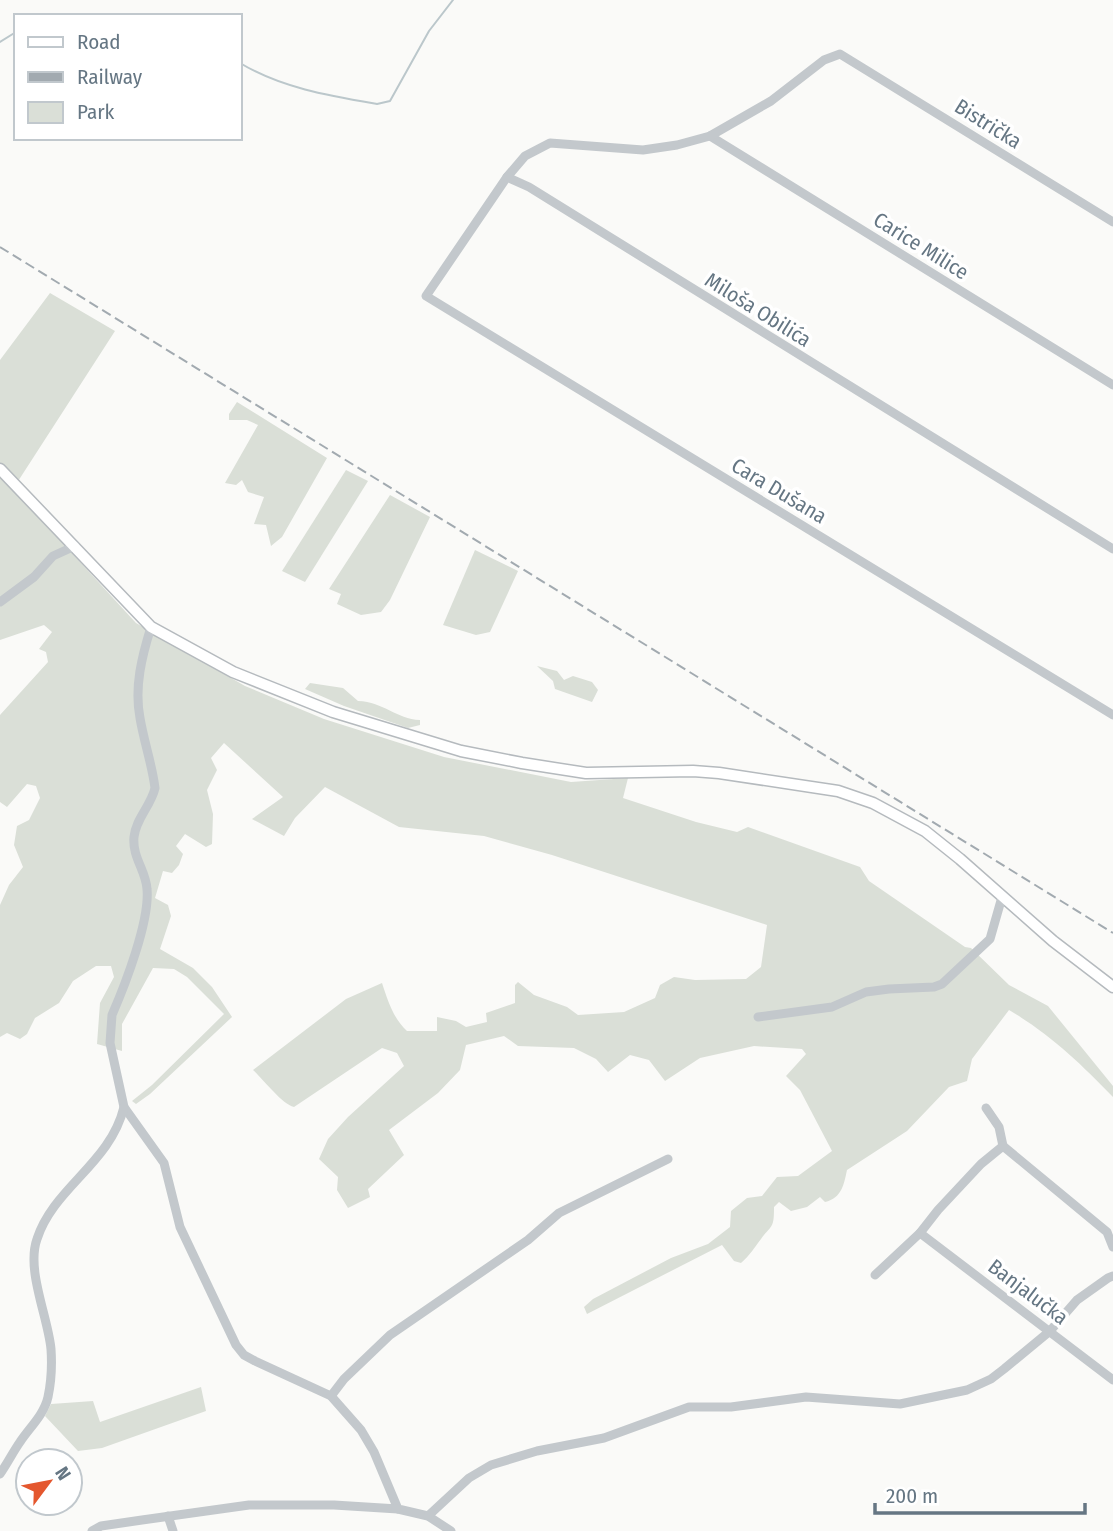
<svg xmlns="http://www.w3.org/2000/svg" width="1113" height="1531" viewBox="0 0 1113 1531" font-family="'Fira Sans Condensed',sans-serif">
<rect width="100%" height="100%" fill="#fafaf8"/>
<g fill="#dadfd7">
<path d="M50,293L115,331L13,489L136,623L245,686L324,719L444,757L571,782L628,778L623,798L696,822L737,832L748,827L860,867L869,881L965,947L971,948L1009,985L1048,1006L1113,1086V1097C1079,1062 1051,1035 1009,1010L972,1059L967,1081L949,1087L907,1131L847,1170C844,1184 842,1198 825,1202L820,1197L807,1207L791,1211L779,1202L774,1207C774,1229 772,1224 761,1239C754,1248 750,1255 741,1263L734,1261L722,1245L587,1314L584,1307L593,1299L671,1258L708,1244L730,1227L731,1211L747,1198L762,1196L777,1177L798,1176L832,1151L800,1090L786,1076L806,1054L802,1049L754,1046L700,1058L665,1081L649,1060L630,1055L608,1072L596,1059L574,1048L518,1046L504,1036L466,1045L460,1070L438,1093L389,1130L404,1155L368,1189L370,1197L348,1208L337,1190L338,1177L319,1159L328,1139L348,1117L404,1066L397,1053L382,1048L294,1107C282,1104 264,1080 253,1070L346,999L382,983C388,1001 393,1018 407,1031H437V1017L456,1021L466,1027L487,1022L486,1013L515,1003V985L518,982L534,995L567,1007L578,1015L624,1012L655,998L660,985L674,977L695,980L746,979L761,967L767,925L552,855L484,836L399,827L325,787L295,818L284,836L252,819L283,797L224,743L211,758L217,770L207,790L213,814L212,844L206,847L185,834L176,846L183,854L179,865L172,873L163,871L155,898L168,905L171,916L160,949L193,968L212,987L232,1017L150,1094L136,1104L132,1101L152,1085L224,1014L187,977L174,969L153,968L122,1024V1051L97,1044L100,1003L114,977L111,966H96L73,981L59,1003L35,1018L27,1034L20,1039L7,1033L0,1037V905L9,885L23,867L14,845L17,826L29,820L40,798L36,786L27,784L7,807L0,802V715L48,662L46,652L39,649L52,632L44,625L0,640V360Z"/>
<path d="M237,402L327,458L282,537L271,546L266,525L254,524L264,497L248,492L242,480L236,485L225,483L258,425L247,420H229V414Z"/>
<path d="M346,470L368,481L305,582L282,571Z"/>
<path d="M390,495L430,517L390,600L381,612L361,615L337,604L341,594L329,589Z"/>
<path d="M475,550L518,571L490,632L476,635L443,625Z"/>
<path d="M537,666L557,671L564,680L573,676L592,682L598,690L592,702L555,689L553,681Z"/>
<path d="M310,683L343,688L358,701C384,702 396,719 420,720V725L408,728L344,706L305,689Z"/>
<path d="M201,1387L206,1411L102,1448L78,1451L45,1416L51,1404L93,1401L100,1422Z"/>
</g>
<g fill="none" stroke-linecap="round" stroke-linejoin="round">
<g stroke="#bbc7cb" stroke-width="2">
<path d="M101,16H120"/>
<path d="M0,42L16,32"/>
<path d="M240,63C281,88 330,96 377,104L390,101L429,31L453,0"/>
</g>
<g stroke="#b5babe" stroke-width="13">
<path id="major" d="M0,469L151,627L233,672L333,712L461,751L522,763L586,773L693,771L719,773L838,791L873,803L925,831L960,859L1053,941L1113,987"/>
</g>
<g stroke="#c3c8cc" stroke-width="9">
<path d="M710,136L1113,385"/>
<path d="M507,177L525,156L550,143L643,150L677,145L710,136L771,101L824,60L840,54L1113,222"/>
<path d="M1113,549L529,187L507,177L426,296L1113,715"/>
<path d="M0,602L34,577L53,556L75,546"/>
<path d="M151,627C142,656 134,687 140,718C144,742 152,764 155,788C151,806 136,818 134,837C132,857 146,871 147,889C150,921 125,985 112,1015L110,1043L124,1107L164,1163L180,1227L236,1345L244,1355L255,1361L331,1396L361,1430L374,1452L398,1509L428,1516L451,1531"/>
<path d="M758,1017L832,1007L866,992L889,989L934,987L942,984L990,939L1002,897"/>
<path d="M986,1108L999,1127L1003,1146"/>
<path d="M920,1233L1113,1380"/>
<path d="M875,1275L920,1233L938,1210L981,1164L1003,1146L1107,1232L1113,1247"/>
<path d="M331,1396L344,1379L390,1335L528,1240L559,1213L668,1159"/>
<path d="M0,1474C7,1464 13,1452 20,1442C29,1428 44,1415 48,1397C51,1383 52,1364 51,1349C48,1317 26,1270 37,1239C54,1187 110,1164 124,1107"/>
<path d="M168,1516L173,1531"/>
<path d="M428,1516L469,1478L491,1465L537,1451L604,1438L689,1407H731L806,1397L900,1404L967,1390L991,1379L1004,1369L1050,1331L1077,1300L1108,1278L1113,1276"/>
<path d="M92,1531L101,1526L142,1520L249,1505H334L398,1509"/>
</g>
<use href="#major" stroke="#fff" stroke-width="10"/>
<path stroke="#a2aab0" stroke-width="2" stroke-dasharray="10 5" stroke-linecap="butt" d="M0,247L1113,933"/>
</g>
<g text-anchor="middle" stroke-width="7" stroke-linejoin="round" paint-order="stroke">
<g font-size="21" fill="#657683" stroke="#fff">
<text transform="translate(988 124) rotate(32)" y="7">Bistrička</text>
<text transform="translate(921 246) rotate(32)" y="7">Carice Milice</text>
<text transform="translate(758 310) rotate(32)" y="7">Miloša Obilića</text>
<text transform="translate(779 491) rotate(31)" y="7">Cara Dušana</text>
<text transform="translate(1028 1292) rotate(37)" y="7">Banjalučka</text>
</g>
</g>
<rect x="14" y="14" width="228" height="126" fill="#ffffff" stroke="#c1c8cd" stroke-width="2"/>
<rect x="28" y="37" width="35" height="10" fill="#ffffff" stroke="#c1c8cd" stroke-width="2"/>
<text x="77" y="49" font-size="21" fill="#657683">Road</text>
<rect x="28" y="72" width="35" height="10" fill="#a2aab0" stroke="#c1c8cd" stroke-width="2"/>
<text x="77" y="84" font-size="21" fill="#657683">Railway</text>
<rect x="28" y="102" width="35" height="21" fill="#dadfd7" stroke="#c1c8cd" stroke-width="2"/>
<text x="77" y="119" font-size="21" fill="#657683">Park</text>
<g transform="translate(49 1482) rotate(58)"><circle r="33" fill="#ffffff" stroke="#c1c8cd" stroke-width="2"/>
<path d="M0-5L12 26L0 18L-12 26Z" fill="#e4572e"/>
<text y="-10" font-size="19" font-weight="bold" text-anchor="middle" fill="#657683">N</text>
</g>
<path d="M875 1503v10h210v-10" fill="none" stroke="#657683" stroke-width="3.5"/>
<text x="886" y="1503" font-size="21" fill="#657683" stroke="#ffffff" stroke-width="5" paint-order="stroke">200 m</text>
</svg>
